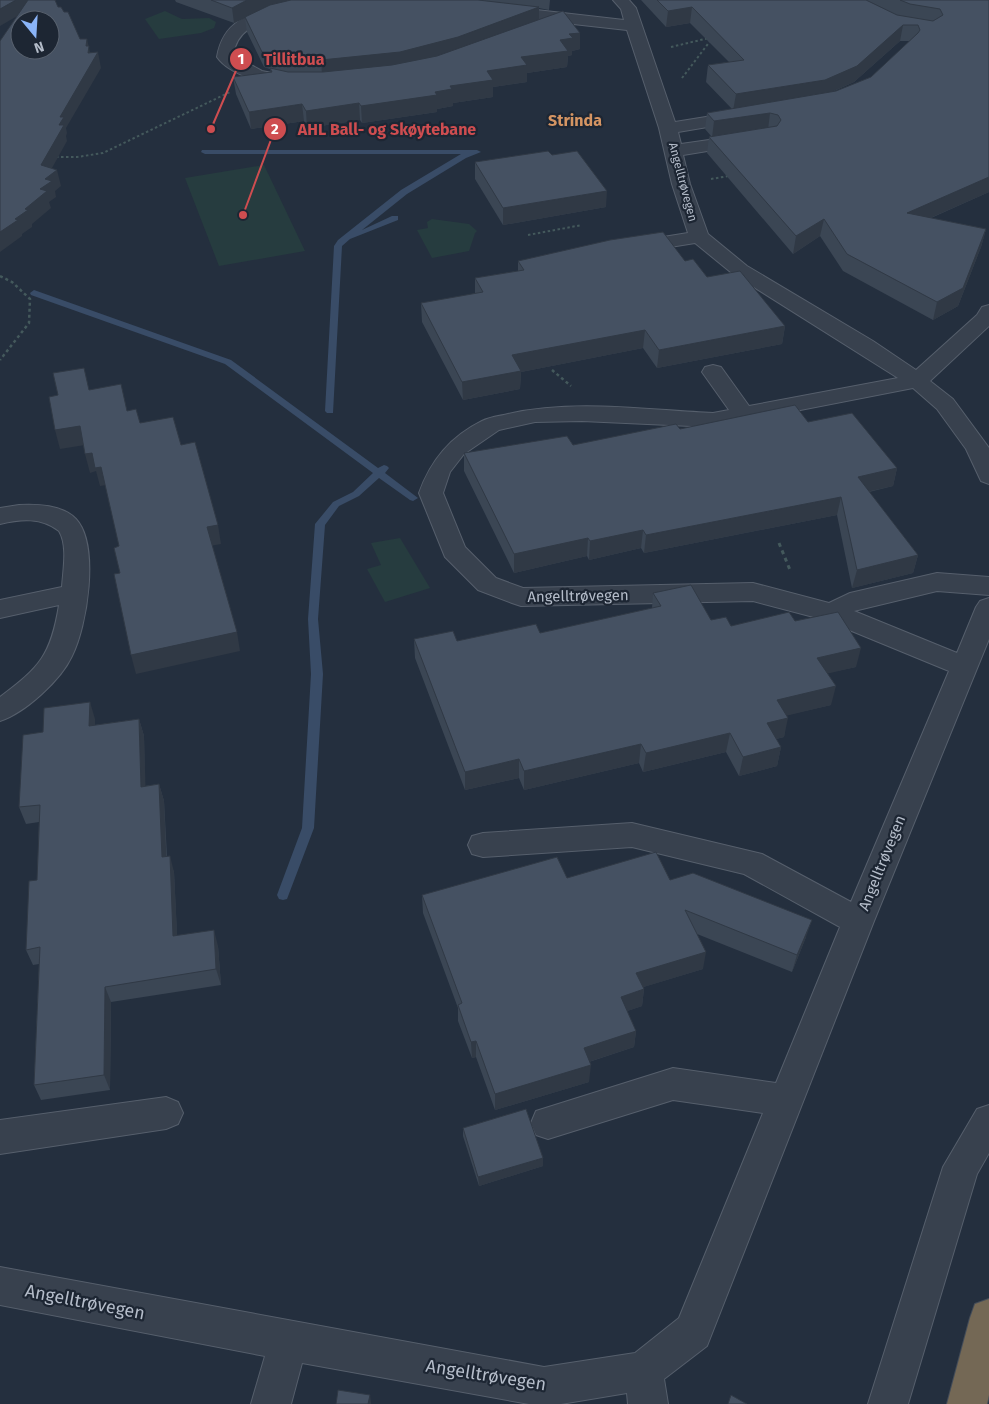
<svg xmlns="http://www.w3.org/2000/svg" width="989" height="1404" viewBox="0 0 989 1404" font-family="'Fira Sans',sans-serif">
<rect width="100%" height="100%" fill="#242f3e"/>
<g fill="#263c3f">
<path d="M165,11L182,19L209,18L216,22L214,28L201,33L159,39L145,19Z"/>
<path d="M264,165L305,251L219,266L185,178Z"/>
<path d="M432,219L469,224L477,231L475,233L469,251L432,258L417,230L428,228L427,222Z"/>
<path d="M400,538L430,588L385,602L367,569L381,565L371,543Z"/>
</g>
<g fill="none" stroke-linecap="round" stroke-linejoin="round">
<g fill="#394c67" fill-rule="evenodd">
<path d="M202,150H477L481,152L466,158L407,194L362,230L392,216H398V220L350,239L342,246L333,413H327L325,411L334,246L338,240L401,190L461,154H205L201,152Z"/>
<path d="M34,290L231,360L378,468L384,465L387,466L389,468L385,473L418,498L413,501L410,500L379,478L359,496L339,506L325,525L318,619L323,674L314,828L287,899L283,900L279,899L277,895L302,828L311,674L308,619L315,524L333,502L353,492L373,473L225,364L31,295L30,293Z"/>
</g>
<g stroke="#565f6c" stroke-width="2">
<g id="minor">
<path d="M613,0H629L636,8L675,122L743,111L749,112L752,116L749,120L743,121L678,132L681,144L744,135L750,136L753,140L750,144L744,145L683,155L690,184L708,234L747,266L873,341L916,370L977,315L982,307L989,305V326L930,381L953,399L989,448V484L981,481L966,449L937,409L913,388L713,427L582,421L535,422L499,430L464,454L450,472L443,493L465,547L496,578L523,588L753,583L829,603L850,593L937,573L989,577V595L937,591L854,611L957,653L976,607L980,601L989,598V639L874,921L707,1346L664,1379L668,1404H628L627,1393L561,1404H529L302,1363L291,1404H251L265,1356L0,1305V1267L544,1367L635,1353L679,1318L763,1113L673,1100L548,1139L536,1135L531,1123L536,1111L673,1068L776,1083L840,927L744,874L632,847L483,857L472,854L468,845L472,836L483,833L632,823L762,854L851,902L949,671L825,620L753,601L521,606L512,603L478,590L445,557L419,493C431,460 450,437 482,421C490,417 500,416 508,414C574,399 646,410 713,413L729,410L702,372L705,367L713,365L721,367L749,406L898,378L733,274L695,243L633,253L626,251L623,247L626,243L688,233L672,184L659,128L627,30L502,16L494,11L502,6L624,20L621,9Z"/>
<path d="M280,6L285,8L288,11L285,14C261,23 238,26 233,55L262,71L297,78L299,82L297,86L291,87C269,85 230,76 217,57C223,21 248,14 280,6Z"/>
<path d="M19,505C37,504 63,505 76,519C100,545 87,627 72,656C61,680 25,713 0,721V697C40,667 51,655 59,605L0,618V600L62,587C63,570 68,546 59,531C41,517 21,519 0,524V508Z"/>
<path d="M166,1097L178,1102L183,1113L178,1124L166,1129L0,1154V1120Z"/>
<path d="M989,1105V1153L977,1174L908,1404H868L943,1167L977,1109Z"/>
</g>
</g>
<g stroke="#434c59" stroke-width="2">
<path id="highway" d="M989,1299V1395L987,1404H947L970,1318L975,1304Z"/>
</g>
<g stroke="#44595c" stroke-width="2" stroke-dasharray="2.5 2.5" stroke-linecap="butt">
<path d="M671,47L709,38"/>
<path d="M682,78L711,40"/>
<path d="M56,157H77L103,153L230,92"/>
<path d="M711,179L729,176"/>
<path d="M528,235L582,225"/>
</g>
<g stroke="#44595c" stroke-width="2.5" stroke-dasharray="3 3" stroke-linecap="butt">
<path d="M0,276L12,282L30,299L29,323L0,360"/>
<path d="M552,370L571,386"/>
</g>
<path stroke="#44595c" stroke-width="3" stroke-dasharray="4 4" stroke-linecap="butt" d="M779,543L790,570"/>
<use href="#minor" fill="#38414e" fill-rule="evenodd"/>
<use href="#highway" fill="#746855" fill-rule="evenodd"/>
</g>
<g fill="#3b4654" fill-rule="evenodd">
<path d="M175,0H550L549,10L539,8V20L580,49L572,51V55L568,56L567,67L527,73V82L493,87V97L453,103V106L437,109V112L362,123L360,120L307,128L304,121L251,129L236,94L233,77L271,72L270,69L264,67L247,32L245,18L234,23L176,2Z"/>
<path d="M641,0H989V192L931,218L986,229L981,247L958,306L933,320L843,271L820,236L793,254L707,153L709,137L711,136L705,129L707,113L732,109L706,82L708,65L729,62L690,23L666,27ZM900,41H910L871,77L836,91L832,92L854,82Z"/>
<path d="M552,155L606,207L503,225L475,179V162Z"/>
<path d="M518,261H685L707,277L785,326L782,344L657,368L643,348L521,372L520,389L463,400L422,322L421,303L475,294V278L518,271Z"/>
<path d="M808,422L897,468L893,486L869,492L918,555L913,573L852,588L837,515L644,553L641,548L589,560L587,556L514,573L464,471V453L573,445L680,429Z"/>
<path d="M653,593L711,620L731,626L795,621L856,667L827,673L831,705L787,715L784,737L776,739L781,747L777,766L739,776L726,752L643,772L639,763L524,790L519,778L465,790L415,658L414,639L457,641L540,633L652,608Z"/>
<path d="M95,719V725L139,719L144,736L145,786L159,784L164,801L167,856L174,872L177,935L218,946L221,985L111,1002L110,1090L41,1100L34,1085L39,964L33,965L26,950L37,880L39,822L26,824L19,807L43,732Z"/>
<path d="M567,878L670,880L806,937L792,972L697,934L703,969L643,987L644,989L642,1006L627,1011L636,1031L634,1047L589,1062V1082L495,1110L476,1057L472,1058L458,1021V1008L423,913L422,895Z"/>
<path d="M463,1128L543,1158V1166L479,1186L463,1136Z"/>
</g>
<g fill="#303945">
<path d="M16,0H37L38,4L0,26V9Z"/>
<path d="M247,0H321L252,15L234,23L232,8Z"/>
<path d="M539,7V22L458,52L401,67L322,75L321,60Z"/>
<path d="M692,7L690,23L666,27L668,11Z"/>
<path d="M903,25L900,41L854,82L822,96L733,111L736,94Z"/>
<path d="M580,33V49L572,51V55L568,56L567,67L527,73V82L493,87V97L453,103V106L437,109V112L362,123L361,106L435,92L450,86L521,57L569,34Z"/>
<path d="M87,39L92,61L98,52L101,68L66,128L67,133L66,136L67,141L47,177L57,170L61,186L55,191L56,197L49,202L51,208L32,224V227L22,234V236L0,252V232L25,209L40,189L41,165L59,125L60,117L86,46Z"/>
<path d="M359,103L360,120L307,128L306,111Z"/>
<path d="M302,104L304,121L251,129L249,112Z"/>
<path d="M770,113L768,130L712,138L714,121Z"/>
<path d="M989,177V192L903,230L907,213Z"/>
<path d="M607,191L606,207L503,225V208Z"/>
<path d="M824,219L820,236L793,254L796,236Z"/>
<path d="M986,229L981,247L958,306L933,320L937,302Z"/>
<path d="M785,326L782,344L657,368L659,350Z"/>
<path d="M645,330L643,348L521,372L520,389L463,400L462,382L512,355Z"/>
<path d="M80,426L85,445L60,449L55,430Z"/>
<path d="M92,453L101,467L106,485L100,486L96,471L90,473L85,454Z"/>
<path d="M897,468L893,486L853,495L858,477Z"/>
<path d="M841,497L837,515L644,553L646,535Z"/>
<path d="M218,525L221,544L210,546L207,527Z"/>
<path d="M643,530L641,548L589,560L590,541Z"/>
<path d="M588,538L587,556L514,573V554Z"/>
<path d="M918,555L913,573L852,588L857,570Z"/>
<path d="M237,632L240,651L136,674L131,655Z"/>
<path d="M861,648L856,667L813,677L817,658Z"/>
<path d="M836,686L831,705L773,719L777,700Z"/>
<path d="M90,702L95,719V743L89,726Z"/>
<path d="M788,718L784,737L763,742L767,723Z"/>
<path d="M139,719L144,736L146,803L141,787Z"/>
<path d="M730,733L726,752L643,772L646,753Z"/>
<path d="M641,744L639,763L524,790V771Z"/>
<path d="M781,747L777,766L739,776L743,757Z"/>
<path d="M519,759V778L465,790V772Z"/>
<path d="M159,784L164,801L167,873L162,857Z"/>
<path d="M170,856L174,872L178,952L173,936Z"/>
<path d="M812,920L806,937L792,972L797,955Z"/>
<path d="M214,930L218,946L221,985L216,969Z"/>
<path d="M706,952L703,969L634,990L636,973Z"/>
<path d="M105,987L111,1002L110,1090L104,1075Z"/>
<path d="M644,989L642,1006L619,1014L621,997Z"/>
<path d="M636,1031L634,1047L582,1064L584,1048Z"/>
<path d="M476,1041V1057L472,1058L471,1042Z"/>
<path d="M591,1065L589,1082L495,1110V1094Z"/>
<path d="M543,1158V1166L479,1186L478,1177Z"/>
<path d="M370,1395L371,1402V1404H368Z"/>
</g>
<g fill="#455162" stroke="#303945" fill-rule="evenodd">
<path d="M0,0H16L0,9Z"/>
<path d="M28,0H55L58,7H61L64,12H68L80,39H87L86,46H89L88,53L98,52L60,117H64L59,125H64L41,165L57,170L45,179L52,181L40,189L47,191L25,209L28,210L15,219L18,220L0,232V41ZM20,20H50V50H20Z"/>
<path d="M211,0H247L232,8Z"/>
<path d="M291,0H478L539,7L458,37L400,52L321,60L290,58L262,52L245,17L270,5Z"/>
<path d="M657,0H866L897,15L933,21L943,15L940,9L910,4L900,0H989V177L907,213L986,229L963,288L937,302L847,254L824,219L796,236L709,137L777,126L781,120L778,115L770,113L714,121L707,113L836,91L871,77L918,33L920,30L918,25H903L857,66L825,80L736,94L708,65L744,60L692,7L668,11Z"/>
<path d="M563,11L580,33L569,34L573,38L560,40L568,51L521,57L527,65L487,71L493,80L450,86L452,89L435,92L437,95L361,106L359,103L306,111L302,104L249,112L233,77L272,72L270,68L288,72H323L392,65L437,56Z"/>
<path d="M548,151L552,155L577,151L607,191L503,208L475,162Z"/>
<path d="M663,232L685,261L693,259L707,277L740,271L785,326L659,350L645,330L512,355L521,371L462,382L421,303L483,292L475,278L524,270L518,261L610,240Z"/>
<path d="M84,368L89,390L121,384L127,411L136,409L140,423L173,417L181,445L195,442L218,525L207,527L237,632L131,655L114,574L120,573L114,548L119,546L101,467L95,468L92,453L85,454L80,426L55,430L49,397L58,395L53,373Z"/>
<path d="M795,405L808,422L852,413L897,468L858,477L918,555L857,570L841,497L646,535L643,530L590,541L588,538L514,554L464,453L567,436L573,445L676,424L680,429Z"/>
<path d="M691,585L711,620L726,617L731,626L789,612L795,621L838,612L861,648L817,658L836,686L777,700L788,718L767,723L781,747L743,757L730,733L646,753L641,744L524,771L519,759L465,772L414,639L453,631L457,641L536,624L540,633L661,606L653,593Z"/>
<path d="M90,702L89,726L139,719L141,787L159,784L162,857L170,856L173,936L214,930L216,969L105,987L104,1075L34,1085L40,947L26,950L29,881L37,880L40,805L19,807L23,735L43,732L44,708Z"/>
<path d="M656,852L670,880L693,873L812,920L797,955L685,910L706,952L636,973L644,989L621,997L636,1031L584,1048L591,1065L495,1094L476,1041L471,1042L458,1005L462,1003L422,895L557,857L567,878Z"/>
<path d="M526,1109L543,1158L478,1177L463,1128Z"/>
<path d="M338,1390L370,1395L368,1404H336Z"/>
<path d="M731,1395L747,1404H728Z"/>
</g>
<g text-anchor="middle" stroke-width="4.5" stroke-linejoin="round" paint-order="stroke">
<g font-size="12" fill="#b4bcc9" stroke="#1d2633">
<text transform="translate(683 182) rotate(75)" y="4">Angelltrøvegen</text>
</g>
<g font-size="15" fill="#b4bcc9" stroke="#1d2633">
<text transform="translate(578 596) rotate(-1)" y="5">Angelltrøvegen</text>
<text transform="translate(882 863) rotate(-68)" y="5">Angelltrøvegen</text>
</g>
<g font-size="16" font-weight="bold" fill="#d59563" stroke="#1d2633">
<text x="575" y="126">Strinda</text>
</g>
<g font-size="18" fill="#b4bcc9" stroke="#1d2633">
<text transform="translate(85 1302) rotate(11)" y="6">Angelltrøvegen</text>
<text transform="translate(486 1375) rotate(9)" y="6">Angelltrøvegen</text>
</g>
</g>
<path fill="none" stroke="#ce4d50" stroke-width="2" d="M211 129L241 59M243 215L275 129"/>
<g fill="#ce4d50" stroke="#1d2633" stroke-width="2">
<circle cx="211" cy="129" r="5"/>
<circle cx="243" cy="215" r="5"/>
<circle cx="241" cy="59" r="12"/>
<circle cx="275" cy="129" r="12"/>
</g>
<g font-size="15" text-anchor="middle" font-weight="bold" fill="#fff">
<text x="241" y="64">1</text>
<text x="275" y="134">2</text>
</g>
<g font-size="16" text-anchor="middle" font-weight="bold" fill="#ce4d50" stroke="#1d2633" stroke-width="4.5" stroke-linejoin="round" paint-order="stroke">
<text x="294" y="65">Tillitbua</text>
<text x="387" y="135">AHL Ball- og Skøytebane</text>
</g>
<g transform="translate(35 35) rotate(162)"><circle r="24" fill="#1d2633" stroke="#59626f"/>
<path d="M0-4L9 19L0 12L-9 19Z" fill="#8ab4f8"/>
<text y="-8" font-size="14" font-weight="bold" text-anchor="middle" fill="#b4bcc9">N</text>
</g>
</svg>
